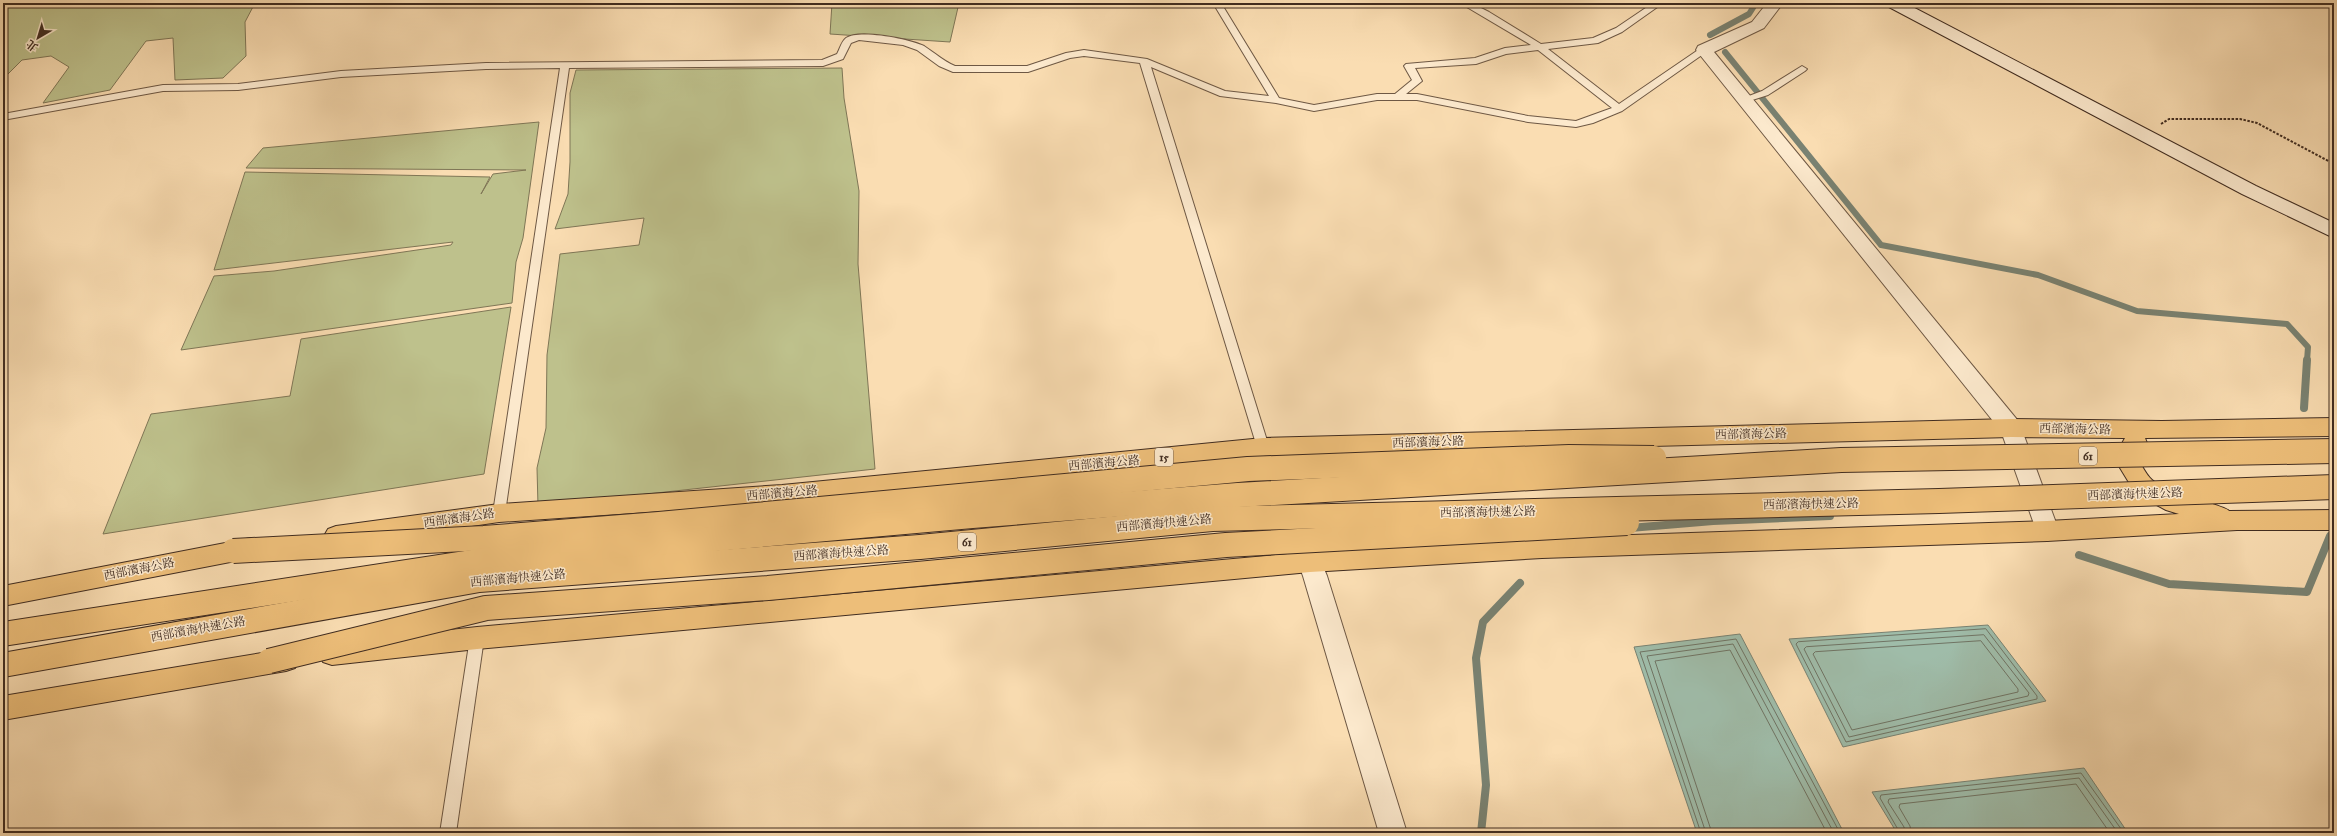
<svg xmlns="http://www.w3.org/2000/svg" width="2337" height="836" viewBox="0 0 2337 836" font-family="'IM FELL Great Primer','Noto Serif TC',serif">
<rect width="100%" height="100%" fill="#faddb2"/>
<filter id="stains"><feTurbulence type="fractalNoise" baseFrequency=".005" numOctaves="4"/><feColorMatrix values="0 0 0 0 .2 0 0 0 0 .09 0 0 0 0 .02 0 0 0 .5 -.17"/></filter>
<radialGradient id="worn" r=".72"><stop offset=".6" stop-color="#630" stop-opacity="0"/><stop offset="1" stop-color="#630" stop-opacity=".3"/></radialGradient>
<g fill="#bec18c" stroke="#7f7656">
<path d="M3,3H255L245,22L246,56L223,78L175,80L173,38L146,41L110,90L43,103L69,67L51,56L22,60L3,79Z"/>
<path d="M832,3H959L950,42L830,34Z"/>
<path d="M842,68L844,98L859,191L858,264L875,469L538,506L537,468L546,428L547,355L560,254L639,245L644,218L555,229L568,194L570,162V93L576,70Z"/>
<path d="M539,122L523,238L516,262L512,303L181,350L214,276L274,271L451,245L453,242L214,270L245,172L490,177L481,194L493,174L526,170L246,168L263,148Z"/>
<path d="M511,307L484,474L103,534L151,414L290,396L301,339Z"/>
</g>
<g fill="#9fbca9" stroke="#798272">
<path d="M1988,625L2046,701L1843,747L1789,639Z"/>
<path d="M1740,634L1844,833H1697L1634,647Z"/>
<path d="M2084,768L2128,833H1897L1872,792Z"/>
</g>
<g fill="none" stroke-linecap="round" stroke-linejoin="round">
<g stroke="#707464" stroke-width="1">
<path d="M1986,629L2037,696V699L1846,742L1796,644L1798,642Z"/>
<path d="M1984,635L2029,693L2028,696L1849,737L1804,649L1806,647Z"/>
<path d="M1981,641L2018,689V692L1852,730L1813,654L1815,652Z"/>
<path d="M1701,833L1640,652L1736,639L1840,833"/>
<path d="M1706,833L1647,656L1733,644L1834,833"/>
<path d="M1712,833L1655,661L1730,650L1827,833"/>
<path d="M1900,833L1880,798L1881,795L2081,773L2124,833"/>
<path d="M1905,833L1904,827L1888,802L1889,799L2079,778L2118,833"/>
<path d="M1911,833L1910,826L1899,807L1900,804L2076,784L2110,833"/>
</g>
<g stroke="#798272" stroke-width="6">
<path d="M1710,35L1749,14L1756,3"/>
<path d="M1725,52L1881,245L2038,275L2137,311L2287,324L2308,347L2307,361"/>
</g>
<g stroke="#798272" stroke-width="8">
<path d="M2304,408L2307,360"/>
<path d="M1630,528L1713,521L1830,516"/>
<path d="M2079,555L2169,584L2307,592L2330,536"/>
<path d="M1481,833L1486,785L1476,658L1483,622L1520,583"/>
</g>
<g stroke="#6e5844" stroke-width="2">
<g id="lane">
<path d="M1213,3H1221L1279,98L1314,105L1377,94H1395L1412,80L1404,66L1406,64L1475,58L1505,48L1531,45L1460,3H1471L1489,12L1541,44L1593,38L1616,28L1653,3H1663L1622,32L1598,43L1548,49L1619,104L1701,48L1704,47L1709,50L1622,111L1593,123L1576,127L1528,122L1417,100H1377L1314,111L1276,103L1220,96L1151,67L1269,447L1267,450H1259L1257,447L1140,63L1084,56L1070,58L1028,72H953L939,66L917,50L903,45L859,40L851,43L843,59L823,66L569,68L505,513L504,517L499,518L494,517L493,513L560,68L486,69L341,77L238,90L163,91L3,120V114L163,85L238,84L341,71L486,63L822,60L837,54C840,49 841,42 846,38C859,29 910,39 924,46C935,53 943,61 955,66H1027L1066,53L1084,50L1147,59L1225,91L1269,96ZM1538,50L1612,108L1576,121L1528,116L1417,94H1406L1422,81L1415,68L1476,64L1506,54Z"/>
<path d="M1802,66L1807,69L1805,71L1768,95L1746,102L1741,99L1762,91Z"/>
<path d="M477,632L482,634L484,638L456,833H440L470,638L472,634Z"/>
</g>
</g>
<g stroke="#6e5844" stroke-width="2">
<g id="street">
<path d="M1767,3H1783L1764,28L1714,52L2019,422L2059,531L2055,538L2047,541L2039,538L2001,431L1696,50L1698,46L1752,22Z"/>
<path d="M1303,534L1311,537L1327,576L1407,833H1379L1303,576L1291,544L1295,537Z"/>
</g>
</g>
<g stroke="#402c20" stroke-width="2">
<path id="secondary" d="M1885,3H1905L2256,186L2334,223V238L2242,194L1887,6Z"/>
</g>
<g stroke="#402c20" stroke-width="2">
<g id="primary">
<path d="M2334,418V436L2145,438L2147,443L2137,457C2141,464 2146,475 2152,480C2166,493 2225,505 2229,511L2334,510V530H2237L2047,541L1542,558L1310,572L477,649L332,665L323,662L319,654L323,646L332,643L477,627L1310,552L1542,538L2047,521L2179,514L2166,510L2136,494L2114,458L2125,438L2011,437L1263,456L782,503L499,522L336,546L328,543L324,536L328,529L336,526L499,504L782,485L1263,438L2011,419L2162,421Z"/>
<path d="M251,538L259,541L263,548L259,555L251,558L3,606V586Z"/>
<path d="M286,649L295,652L299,660L295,668L286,671L3,720V696Z"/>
</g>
</g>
<path stroke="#402c20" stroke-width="2" stroke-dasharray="2.5 1.5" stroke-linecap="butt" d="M2161,124L2169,119H2240L2257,123L2334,164"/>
<use href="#lane" fill="#fce9cd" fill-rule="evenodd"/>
<use href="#street" fill="#fce9cd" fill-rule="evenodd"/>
<use href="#secondary" fill="#fce9cd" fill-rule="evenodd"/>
<use href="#primary" fill="#edbe79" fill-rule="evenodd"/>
<g stroke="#402c20" stroke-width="26" stroke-linecap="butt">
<g id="highway-bridge">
<path d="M233,551L484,538L659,524L1248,469L1569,457L1654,458"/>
<path d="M3,634L491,559L972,516L1238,495L1841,460L2334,451"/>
<path d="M269,661L486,608L768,588L1226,545L1627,523"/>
<path d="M3,665L479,580L920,547L1212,519L1939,501L2334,487"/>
</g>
</g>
<use href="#highway-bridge" stroke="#edbe79" stroke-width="24"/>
</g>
<g text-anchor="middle" stroke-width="3" stroke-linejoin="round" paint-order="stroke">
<g fill="#fce9cd" stroke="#786554" stroke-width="1">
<rect x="2079" y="447" width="18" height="18" rx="3"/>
<rect x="1155" y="448" width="18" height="18" rx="3"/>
<rect x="958" y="533" width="18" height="18" rx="3"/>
</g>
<g font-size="11" font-weight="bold" fill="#402c20">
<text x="2088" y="460">61</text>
<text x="1164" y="461">15</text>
<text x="967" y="546">61</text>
</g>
<g font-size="12" fill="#402c20" stroke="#fce9cd">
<text transform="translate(2075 429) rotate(1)" y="4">西部濱海公路</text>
<text transform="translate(1751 434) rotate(-1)" y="4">西部濱海公路</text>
<text transform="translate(1428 442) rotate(-2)" y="4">西部濱海公路</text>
<text transform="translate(1104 463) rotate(-5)" y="4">西部濱海公路</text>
<text transform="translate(782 493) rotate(-5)" y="4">西部濱海公路</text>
<text transform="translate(2135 494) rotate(-2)" y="4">西部濱海快速公路</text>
<text transform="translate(1811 504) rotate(-1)" y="4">西部濱海快速公路</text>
<text transform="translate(1488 512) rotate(-1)" y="4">西部濱海快速公路</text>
<text transform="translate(459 518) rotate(-8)" y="4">西部濱海公路</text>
<text transform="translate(1164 523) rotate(-5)" y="4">西部濱海快速公路</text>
<text transform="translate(841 553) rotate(-4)" y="4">西部濱海快速公路</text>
<text transform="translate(139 569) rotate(-11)" y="4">西部濱海公路</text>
<text transform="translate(518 578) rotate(-5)" y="4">西部濱海快速公路</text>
<text transform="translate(198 629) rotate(-10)" y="4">西部濱海快速公路</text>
</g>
</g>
<rect width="2337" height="836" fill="none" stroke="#faddb2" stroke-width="16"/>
<rect x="4" y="4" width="2329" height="828" fill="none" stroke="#402c20" stroke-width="2"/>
<rect x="8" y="8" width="2321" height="820" fill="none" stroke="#402c20"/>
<g transform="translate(38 38) rotate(218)" stroke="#fce9cd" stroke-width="3" paint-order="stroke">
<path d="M0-3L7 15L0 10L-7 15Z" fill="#402c20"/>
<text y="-6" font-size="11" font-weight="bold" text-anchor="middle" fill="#402c20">北</text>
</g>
<rect width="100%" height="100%" filter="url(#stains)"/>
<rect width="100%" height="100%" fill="url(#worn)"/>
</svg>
